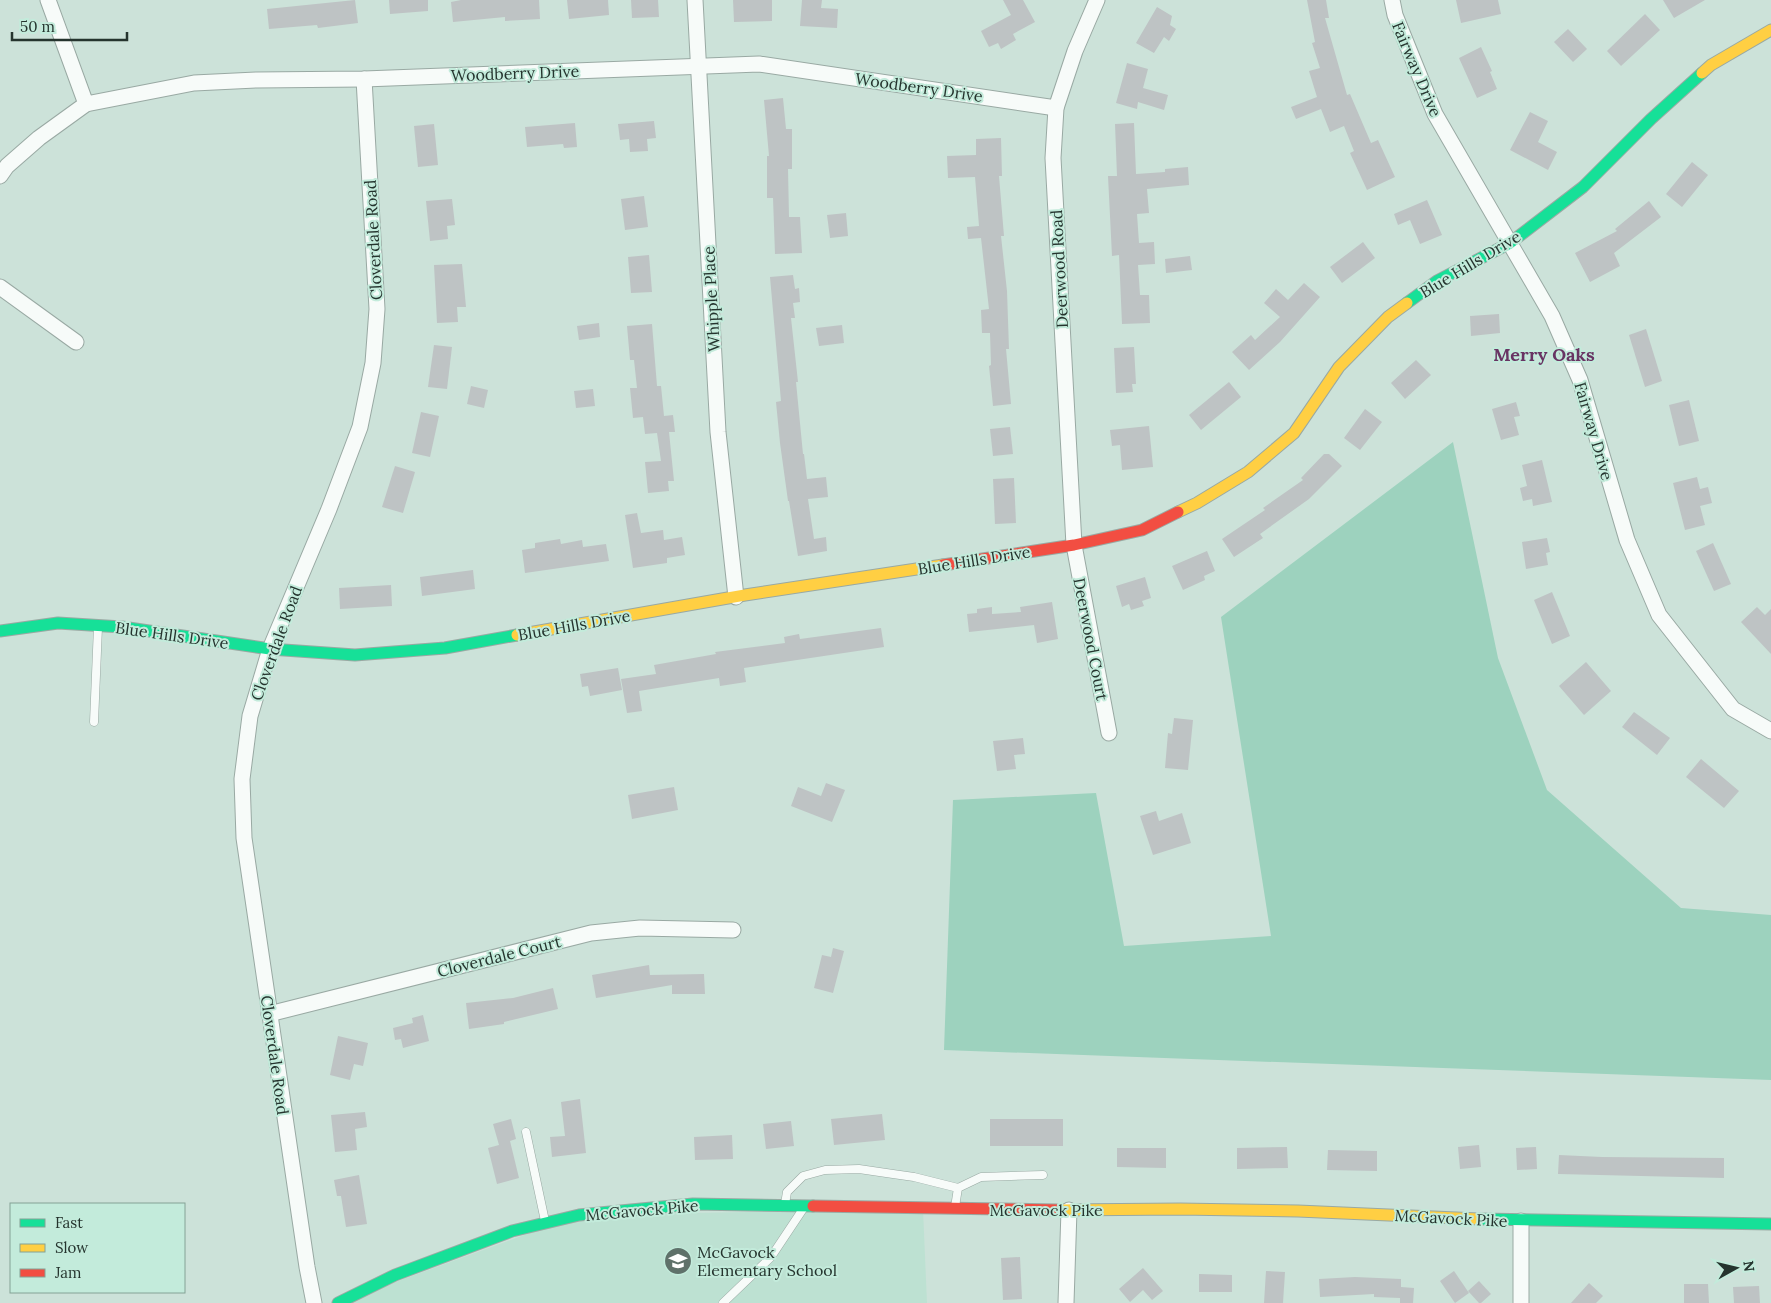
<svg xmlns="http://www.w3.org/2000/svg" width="1771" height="1303" viewBox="0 0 1771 1303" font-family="Lora,serif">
<rect width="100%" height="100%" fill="#cce2d9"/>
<path fill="#bde1d2" d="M923,1209L927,1303H338L579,1215Z"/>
<path fill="#9dd2be" d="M1453,442L1498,658L1547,790L1681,908L1771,915V1080L944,1050L953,800L1096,793L1124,946L1271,936L1221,617Z"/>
<g fill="#bec3c4">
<path d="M355,0L358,23L318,28L317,25L269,29L267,9Z"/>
<path d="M389,0H428V11L390,14Z"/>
<path d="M461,0H539L540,19L505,21V17L453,22L451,2Z"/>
<path d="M567,0H608L609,15L569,19Z"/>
<path d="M631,0H658L659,17L632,18Z"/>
<path d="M733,0H772V21L734,22Z"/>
<path d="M802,0H822L821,8L838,9L837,28L800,26Z"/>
<path d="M1003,0H1023L1035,22L1013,34L1016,40L1001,49L998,43L989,47L981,31L1011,15Z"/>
<path d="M1307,0H1326L1329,18H1325L1347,95L1350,94L1371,143L1378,140L1395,177L1367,190L1350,153L1354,151L1344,126L1330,132L1321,109L1296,119L1291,107L1317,97L1309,71L1320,68L1312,43L1315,42Z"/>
<path d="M1456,0H1498L1501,14L1461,23Z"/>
<path d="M1663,0H1705L1674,18Z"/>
<path d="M1157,7L1172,16L1170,25L1176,29L1169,41L1164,37L1154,53L1136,43Z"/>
<path d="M1645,14L1660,30L1621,66L1607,51Z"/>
<path d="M1568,29L1587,49L1573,62L1554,42Z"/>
<path d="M1481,47L1492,71L1490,72L1497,89L1477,98L1459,58Z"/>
<path d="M1127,63L1148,69L1143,88L1168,95L1164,110L1138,102L1137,109L1116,103Z"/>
<path d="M783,98L786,129H792V169H788L789,217H800L802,253L775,254L773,198H767V156H769L764,100Z"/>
<path d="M1530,112L1548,121L1538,142L1557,152L1548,170L1510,150Z"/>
<path d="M654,121L656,138L647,139L648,151L630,152L629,139L620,140L618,124Z"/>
<path d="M575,123L577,147L564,148L563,144L527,147L525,127Z"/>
<path d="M1134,123L1136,174L1165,172V169L1188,167L1189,185L1147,189L1149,213L1137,214L1139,243L1154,242L1155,264L1138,265L1140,295H1149L1150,323L1122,324L1119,255L1112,256L1108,176H1117L1115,124Z"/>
<path d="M434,124L438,165L418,167L414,126Z"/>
<path d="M1001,138L1002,176H999L1004,236H1001L1007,291L1009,349H1006L1011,404L993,406L989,366L991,365L990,333H982L981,310L989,309L981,238L968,239L967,227L979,226L975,177L948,178L947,156L976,155V139Z"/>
<path d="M1692,162L1708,175L1682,207L1666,194Z"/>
<path d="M644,196L648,227L625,230L621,199Z"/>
<path d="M452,199L455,225L447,226L448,239L430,241L426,201Z"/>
<path d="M1427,200L1442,235L1420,244L1410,220L1398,225L1394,214Z"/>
<path d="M1649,201L1661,217L1614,253L1620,266L1590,282L1575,253L1617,231L1615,229Z"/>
<path d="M846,213L848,236L830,238L827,215Z"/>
<path d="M1363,242L1375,258L1342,283L1330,267Z"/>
<path d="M649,255L652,292L631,293L628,257Z"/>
<path d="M1190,256L1192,270L1166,273L1165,259Z"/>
<path d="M462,264L466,307H457L458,322L437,323L434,265Z"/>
<path d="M793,275L795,289L799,288L800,302L793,303L795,318H791L798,382H796L803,454H804L807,479L826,477L828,497L808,499L814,539L826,537L827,551L798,556L789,501H788L780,443L776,402L781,401L770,277Z"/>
<path d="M1304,283L1320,297L1280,342L1249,370L1232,352L1251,335L1255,340L1280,317L1264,303L1276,289L1288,300Z"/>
<path d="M1499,314L1500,333L1471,336L1470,316Z"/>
<path d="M599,323L600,337L579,340L577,326Z"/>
<path d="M652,324L657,386H661L664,416L673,415L675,432H669L674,481H668L669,491L648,493L645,462L661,461L657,433L645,434L643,417L633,418L630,388H637L634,360H630L627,326Z"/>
<path d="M842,325L844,343L819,346L816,328Z"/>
<path d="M1646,329L1662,381L1645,387L1629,335Z"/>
<path d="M434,345L452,347L447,389L428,387Z"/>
<path d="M1134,347L1136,384H1132L1133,392L1116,393L1114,348Z"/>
<path d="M1416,360L1431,375L1405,399L1391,383Z"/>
<path d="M1229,382L1241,397L1201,430L1189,415Z"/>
<path d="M471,386L488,390L484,408L467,404Z"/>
<path d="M593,389L595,406L576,408L574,391Z"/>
<path d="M1689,400L1699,441L1679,446L1669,405Z"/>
<path d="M1516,402L1520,416L1514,417L1519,435L1501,440L1492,409Z"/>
<path d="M1365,409L1382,422L1360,450L1344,438Z"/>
<path d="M421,412L439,416L430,457L412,453Z"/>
<path d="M1149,426L1153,467L1122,470L1120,445L1112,446L1110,430Z"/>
<path d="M1010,427L1013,454L993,456L990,429Z"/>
<path d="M1324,454H1329L1342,466L1309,499L1260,534L1263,538L1234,557L1222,539L1265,510L1263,508L1303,480L1301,478Z"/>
<path d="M1542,460L1552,502L1533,506L1532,499L1523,501L1520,488L1527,486L1522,465Z"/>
<path d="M395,466L415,472L403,513L382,507Z"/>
<path d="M1697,477L1700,489L1708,487L1712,503L1700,506L1705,525L1685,530L1673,483Z"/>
<path d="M1014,478L1016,523L995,524L993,479Z"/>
<path d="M637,513L641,533L663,530L664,540L682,537L685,555L667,558V563L633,568L625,515Z"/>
<path d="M1547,538L1550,552L1546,553L1548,565L1526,569L1522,542Z"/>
<path d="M560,539L561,544L582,540L583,547L606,544L609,561L525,573L522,550L535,548V543Z"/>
<path d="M1713,543L1731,584L1714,591L1696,551Z"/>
<path d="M1207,551L1215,571L1204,576L1205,580L1183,590L1172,566Z"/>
<path d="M473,570L475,589L422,596L420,577Z"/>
<path d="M1145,577L1151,598L1142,601L1144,606L1131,610L1129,604L1122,607L1116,586Z"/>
<path d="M391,585L392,606L340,609L339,588Z"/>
<path d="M1552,592L1570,636L1552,644L1534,600Z"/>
<path d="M1052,602L1058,639L1037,643L1034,625L969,632L967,614L977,613V609L992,607V614L1021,612L1020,607Z"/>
<path d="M1757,607L1765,615L1771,609V654L1741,622Z"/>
<path d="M881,628L884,647L744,668L746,682L720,686L719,678L639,691L642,711L627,713L621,679L656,674L654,665L716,654L715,652L785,643L784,637L799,634L800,639Z"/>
<path d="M1586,662L1611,691L1584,715L1559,686Z"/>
<path d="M618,668L622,690L590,696L588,686L582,687L580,674Z"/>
<path d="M1634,712L1670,738L1657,755L1622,727Z"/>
<path d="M1174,718L1193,720L1188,770L1165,768L1168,733L1172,734Z"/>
<path d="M1023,738L1025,754L1014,755L1016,769L997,771L993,741Z"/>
<path d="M1701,759L1739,791L1724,808L1686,777Z"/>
<path d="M826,783L845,790L832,822L791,806L798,787L821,796Z"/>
<path d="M674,787L678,810L632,819L628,795Z"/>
<path d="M1156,811L1159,821L1182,813L1191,843L1153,855L1140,816Z"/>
<path d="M833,948L844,951L833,993L814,988L822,955L831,957Z"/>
<path d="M649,965L650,975L704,974L705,994H672V985L596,998L592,975Z"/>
<path d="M553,988L558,1009L504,1022V1024L469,1029L466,1003L513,998Z"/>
<path d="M423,1015L429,1041L403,1048L401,1039L395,1040L393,1028L413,1023L412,1018Z"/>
<path d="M338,1036L368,1043L363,1066L354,1064L350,1080L330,1075Z"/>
<path d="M580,1099L586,1153L552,1157L550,1137L565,1136L561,1102Z"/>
<path d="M365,1112L367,1127L355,1129L357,1150L335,1152L331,1115Z"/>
<path d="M882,1114L885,1140L834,1145L831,1119Z"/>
<path d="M511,1119L516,1139L510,1141L519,1178L497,1184L488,1148L499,1145L493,1124Z"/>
<rect x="990" y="1119" width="73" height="27"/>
<path d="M791,1121L794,1146L766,1149L763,1124Z"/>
<path d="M732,1135L733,1159L695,1160L694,1137Z"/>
<path d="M1479,1145L1481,1167L1460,1169L1458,1147Z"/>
<path d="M1287,1147L1288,1168L1237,1169V1148Z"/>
<path d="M1536,1147L1537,1169L1517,1170L1516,1148Z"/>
<path d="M1117,1148H1166V1168L1117,1167Z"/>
<path d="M1328,1150L1377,1151V1171L1327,1170Z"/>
<path d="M1559,1155L1602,1157L1724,1158V1178L1558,1174Z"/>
<path d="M359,1175L367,1224L346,1227L341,1196H337L334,1180Z"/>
<path d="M1020,1257L1022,1299L1003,1300L1001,1258Z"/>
<path d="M1143,1268L1163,1291L1152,1300L1143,1290L1130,1302L1119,1289Z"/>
<path d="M1266,1271L1285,1272L1283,1303H1264Z"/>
<path d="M1454,1271L1469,1293L1455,1303L1440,1281Z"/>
<path d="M1199,1274L1232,1275V1292H1199Z"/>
<path d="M1355,1277L1401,1279V1287L1414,1288L1413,1303H1400V1298L1374,1297V1294L1320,1297L1319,1279Z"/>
<path d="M1479,1281L1491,1294L1481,1303H1479L1468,1291Z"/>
<path d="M1589,1283L1603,1296L1596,1303H1571Z"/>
<path d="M1684,1284H1708L1709,1303H1684Z"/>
<path d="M1759,1286L1760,1303H1734L1733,1287Z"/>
</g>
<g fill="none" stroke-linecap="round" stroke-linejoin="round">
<g stroke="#99a9a3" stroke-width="9">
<g id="lane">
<path d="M94,722L98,627"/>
<path d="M526,1132L545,1221"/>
<path d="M785,1204L787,1192L803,1176L825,1170L859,1169L893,1174L914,1177L958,1188"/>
<path d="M955,1207L958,1188L981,1177L1043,1175"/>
<path d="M723,1303L771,1257L803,1209"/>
</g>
</g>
<g stroke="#99a9a3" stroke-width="17">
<g id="street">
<path d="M48,0L86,104"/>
<path d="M695,0L718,432L736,597"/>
<path d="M1097,0L1075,51L1056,108L1053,158L1074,545L1109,733"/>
<path d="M1392,0L1395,15L1435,114L1552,316L1580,380L1627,540L1659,615L1733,709L1771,731"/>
<path d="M0,176L7,166L39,138L86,104L194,83L256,80L364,79L759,64L1056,108"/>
<path d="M0,287L76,342"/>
<path d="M269,1014L591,933L640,928L733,930"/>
<path d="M1521,1221V1303"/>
<path d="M314,1303L307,1267L244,838L242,779L250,716L270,649L329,509L360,427L373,363L377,309L364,79"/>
<path d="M1066,1303L1069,1210"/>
</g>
</g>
<g stroke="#99a9a3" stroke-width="13">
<g id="fast">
<path d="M1407,303L1437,281L1510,243L1583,187L1651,119L1702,73"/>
<path d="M0,631L58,623L122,627L270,649L355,655L445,648L517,635"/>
<path d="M1479,1219L1771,1224"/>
<path d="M338,1303L395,1275L512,1231L579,1215L693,1204L813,1206"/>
</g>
</g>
<g stroke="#99a9a3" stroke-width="13">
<g id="slow">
<path d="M1702,73L1711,65L1771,30"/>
<path d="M1178,512L1197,503L1248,472L1294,433L1339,367L1388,317L1407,303"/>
<path d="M517,635L745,595L943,565"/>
<path d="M1060,1210L1180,1209L1298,1211L1479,1219"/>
</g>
</g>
<g stroke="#99a9a3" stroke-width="13">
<g id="jam">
<path d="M943,565L1074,545L1142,530L1178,512"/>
<path d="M813,1206L1060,1210"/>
</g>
</g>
<use href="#lane" stroke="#f7fbf9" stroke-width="8"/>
<use href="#street" stroke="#f7fbf9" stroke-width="15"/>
<use href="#fast" stroke="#16e098" stroke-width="11"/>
<use href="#slow" stroke="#ffcf43" stroke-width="11"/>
<use href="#jam" stroke="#f24e42" stroke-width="11"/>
</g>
<defs>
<g id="school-disc" transform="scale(1.4375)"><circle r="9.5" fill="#5f716a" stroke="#c3ebdb"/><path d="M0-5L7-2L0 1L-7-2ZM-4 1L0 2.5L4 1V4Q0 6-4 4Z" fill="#fff"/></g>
</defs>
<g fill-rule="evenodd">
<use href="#school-disc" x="678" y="1261"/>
</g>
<g text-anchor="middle" stroke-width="4" stroke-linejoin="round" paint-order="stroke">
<g font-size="16" fill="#25342e" stroke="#c3ebdb">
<text transform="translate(1417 69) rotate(67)" y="6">Fairway Drive</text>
<text transform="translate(515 73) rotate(-2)" y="6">Woodberry Drive</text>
<text transform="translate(919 87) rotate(8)" y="6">Woodberry Drive</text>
<text transform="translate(373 240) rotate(-93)" y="6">Cloverdale Road</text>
<text transform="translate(1470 264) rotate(-31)" y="6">Blue Hills Drive</text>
<text transform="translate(1059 269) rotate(-93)" y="6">Deerwood Road</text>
<text transform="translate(711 299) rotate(-93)" y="6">Whipple Place</text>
<text transform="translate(1594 431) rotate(74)" y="6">Fairway Drive</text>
<text transform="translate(974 560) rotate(-9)" y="6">Blue Hills Drive</text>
<text transform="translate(574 625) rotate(-10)" y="6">Blue Hills Drive</text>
<text transform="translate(172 635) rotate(8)" y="6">Blue Hills Drive</text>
<text transform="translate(1091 639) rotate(79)" y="6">Deerwood Court</text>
<text transform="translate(276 643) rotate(-70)" y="6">Cloverdale Road</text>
<text transform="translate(499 956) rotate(-14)" y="6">Cloverdale Court</text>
<text transform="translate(275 1055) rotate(82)" y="6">Cloverdale Road</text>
<text transform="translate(642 1210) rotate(-5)" y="6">McGavock Pike</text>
<text x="1046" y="1216">McGavock Pike</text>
<text transform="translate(1451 1218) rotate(3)" y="6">McGavock Pike</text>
</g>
<g font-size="16" fill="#25342e" stroke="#c3ebdb" text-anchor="start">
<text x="697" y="1258">McGavock<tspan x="697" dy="18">Elementary School</tspan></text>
</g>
<g font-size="18" font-weight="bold" fill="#683463" stroke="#c3ebdb">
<text x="1544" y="361">Merry Oaks</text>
</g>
</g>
<rect x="10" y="1203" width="175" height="90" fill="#c3ebdb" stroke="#84a296"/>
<rect x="20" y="1219" width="25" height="8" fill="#16e098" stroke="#84a296"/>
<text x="55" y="1228" font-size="15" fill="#25342e">Fast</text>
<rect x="20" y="1244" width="25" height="8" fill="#ffcf43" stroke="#84a296"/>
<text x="55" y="1253" font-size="15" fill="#25342e">Slow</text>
<rect x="20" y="1269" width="25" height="8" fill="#f24e42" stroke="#84a296"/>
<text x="55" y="1278" font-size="15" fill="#25342e">Jam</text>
<g transform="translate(1736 1268) rotate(82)" stroke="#c3ebdb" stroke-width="4" paint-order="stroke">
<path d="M0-4L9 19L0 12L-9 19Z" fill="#25342e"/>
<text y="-8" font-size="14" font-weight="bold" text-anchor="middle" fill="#25342e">N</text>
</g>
<path d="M12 32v8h115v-8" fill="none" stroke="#25342e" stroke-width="2.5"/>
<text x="20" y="32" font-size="15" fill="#25342e" stroke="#c3ebdb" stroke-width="4" paint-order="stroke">50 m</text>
</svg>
